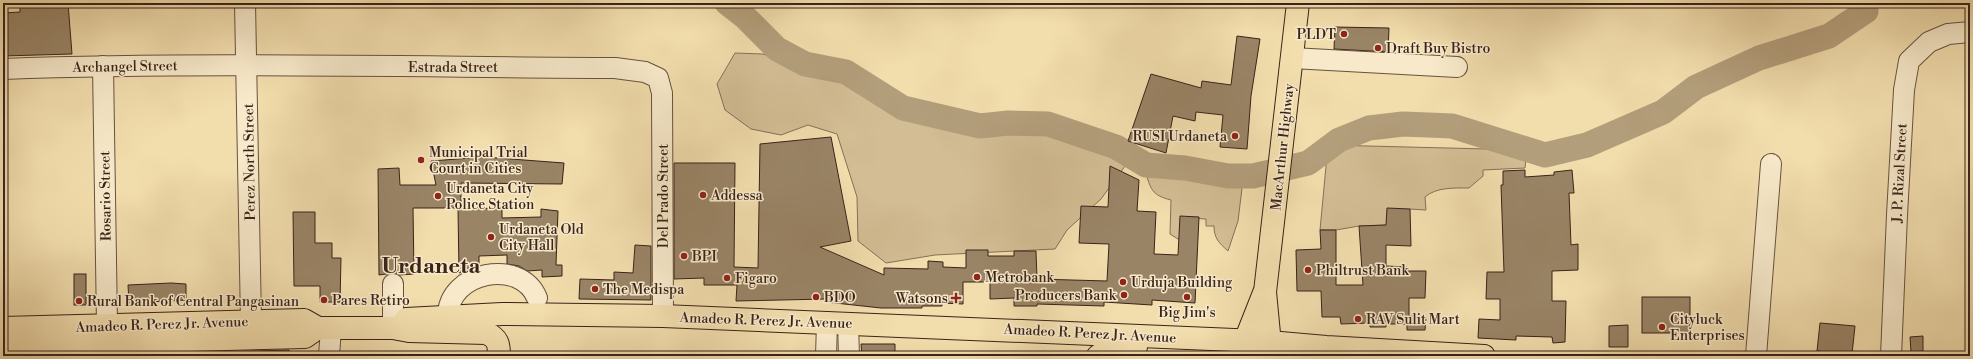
<svg xmlns="http://www.w3.org/2000/svg" width="1973" height="359" viewBox="0 0 1973 359" font-family="'Libre Bodoni',serif">
<rect width="100%" height="100%" fill="#f2ddad"/>
<filter id="stains"><feTurbulence type="fractalNoise" baseFrequency=".005" numOctaves="4"/><feColorMatrix values="0 0 0 0 .2 0 0 0 0 .09 0 0 0 0 .02 0 0 0 .5 -.17"/></filter>
<radialGradient id="worn" r=".72"><stop offset=".6" stop-color="#630" stop-opacity="0"/><stop offset="1" stop-color="#630" stop-opacity=".3"/></radialGradient>
<g fill="#d3bd94" stroke="#867057">
<path d="M735,53L763,54L854,82L890,107L952,123L977,128L990,129L1004,126L1035,127L1064,133L1128,162L1101,199L1067,230L1055,249L935,255L886,263L858,241L857,197L837,134L808,125L781,135L751,129L725,110L717,84Z"/>
<path d="M1328,145L1527,150L1525,168L1483,170V176L1469,188C1455,188 1436,187 1425,197L1426,210L1410,209L1387,225L1359,226L1336,230H1320Z"/>
<path d="M1145,171L1243,180L1238,221L1228,251C1219,243 1214,238 1214,226H1206V219L1188,218L1186,240L1178,239L1170,234L1171,200C1151,195 1151,189 1145,171Z"/>
</g>
<g fill="none" stroke-linecap="round" stroke-linejoin="round">
<path stroke="#b39e7b" stroke-width="25" d="M727,3L745,17L777,49L805,64L846,72L903,108L980,126L1008,123L1048,124L1116,147L1146,165L1185,168L1228,176H1253L1308,163L1339,140L1369,128L1403,124L1452,126L1545,155L1587,145L1663,112L1696,87L1759,58L1829,36L1866,11V3"/>
</g>
<g fill="#998466" stroke="#39231a">
<path d="M20,3H68L72,54L3,56V13L20,12Z"/>
<path d="M1335,27L1389,28L1388,52L1334,49Z"/>
<path d="M1237,36L1260,39L1251,96L1247,149L1220,147L1223,115L1196,112L1195,121L1173,116L1166,153L1128,141L1151,74L1201,88L1202,81L1231,85Z"/>
<path d="M831,137L851,241L820,247L884,275V268L928,269V261L943,262V267L966,268V250H988V256H1014V251H1036L1037,279L1107,281L1109,244L1079,243L1081,206L1108,207L1110,166L1139,180L1137,211L1156,212L1154,254L1178,255L1180,216L1199,217L1195,303L1152,300V305L1104,302V306L1037,304V306H1014V298L990,299V282H963V304L942,303V306H922V308H881L826,302V299L736,301L737,285H704V278L674,279V163H735L734,267L758,268L760,144Z"/>
<path d="M484,157L564,163L562,184L461,183V208H413L414,274L399,275L393,273L379,275L378,169L399,168L400,185H436L431,161Z"/>
<path d="M1525,170V177L1554,175V172L1572,170L1574,193H1569L1571,245L1578,244V270L1552,271V301H1566L1565,342L1553,343L1552,337L1516,336V340L1478,338L1479,319L1500,320V299H1486L1487,272H1504L1501,185H1503V171Z"/>
<path d="M502,208V218L541,217V209L558,211L556,265H562V276L542,277V270L527,271L519,266L507,264V255L479,256V265L459,273L458,209Z"/>
<path d="M1387,208L1410,209L1411,246L1386,245V266L1407,267V271H1426L1425,298H1409V316L1426,317L1425,330H1407V324H1386V327H1370V323L1341,324L1340,317H1322L1321,291H1297L1296,250L1321,249L1320,230H1336V285H1363L1359,226L1386,225Z"/>
<path d="M293,212H315V243H332V258H341L340,302H320V286H294Z"/>
<path d="M635,245L651,246V300L579,299L580,279L614,280V272L633,273Z"/>
<rect x="74" y="274" width="12" height="31"/>
<path d="M171,283L186,284V300L129,303L128,285Z"/>
<rect x="1642" y="297" width="48" height="36"/>
<path d="M1820,323L1855,326L1852,354L1817,351Z"/>
<path d="M1628,325V347H1609V326Z"/>
<path d="M1923,336V351L1911,352L1910,337Z"/>
<path d="M861,344H895V356H862Z"/>
<path d="M289,350L290,356H225V352Z"/>
</g>
<g fill="none" stroke-linecap="round" stroke-linejoin="round">
<g stroke="#67523f" stroke-width="22">
<g id="minor">
<path d="M245,3L251,322"/>
<path d="M1292,58L1457,67"/>
<path d="M103,66L107,325"/>
<path d="M3,69C207,62 411,67 615,68L645,72L658,78L662,93L663,316"/>
<path d="M448,316C448,272 520,257 537,298"/>
<path d="M848,323L849,356"/>
<path d="M393,328V284"/>
<path d="M329,356L331,328"/>
<path d="M826,356L827,322"/>
<path d="M1756,356L1771,164"/>
<path d="M1891,356L1897,215L1904,90L1909,61L1929,42L1948,34L1970,32"/>
</g>
</g>
<g stroke="#39231a" stroke-width="24">
<g id="major">
<path d="M3,328L304,320L318,328H393L409,331L486,333C498,338 499,344 499,356"/>
<path d="M400,329L406,319L502,314L663,316L1258,341L1326,347L1484,356"/>
<path d="M3,345L305,337L318,328"/>
<path d="M1245,355V341L1264,293"/>
<path d="M1271,355L1265,292L1298,3"/>
<path d="M1098,356C1110,346 1120,347 1136,347"/>
</g>
</g>
<use href="#minor" stroke="#f7e9ca" stroke-width="20"/>
<use href="#major" stroke="#f2ddad" stroke-width="22"/>
</g>
<g fill="#8f2418" stroke="#f7e9ca" stroke-width="1.5">
<circle cx="1344" cy="34" r="4"/>
<circle cx="1378" cy="48" r="4"/>
<circle cx="1235" cy="136" r="4"/>
<circle cx="421" cy="160" r="4"/>
<circle cx="703" cy="195" r="4"/>
<circle cx="438" cy="196" r="4"/>
<circle cx="491" cy="237" r="4"/>
<circle cx="684" cy="256" r="4"/>
<circle cx="1308" cy="270" r="4"/>
<circle cx="977" cy="277" r="4"/>
<circle cx="727" cy="278" r="4"/>
<circle cx="1123" cy="282" r="4"/>
<circle cx="595" cy="289" r="4"/>
<circle cx="1124" cy="295" r="4"/>
<circle cx="816" cy="297" r="4"/>
<circle cx="1187" cy="297" r="4"/>
<path d="M954 292h4v4h4v4h-4v4h-4v-4h-4v-4h4z"/>
<circle cx="324" cy="300" r="4"/>
<circle cx="79" cy="301" r="4"/>
<circle cx="1358" cy="319" r="4"/>
<circle cx="1662" cy="327" r="4"/>
</g>
<g text-anchor="middle" stroke-width="3" stroke-linejoin="round" paint-order="stroke">
<g font-size="14" fill="#39231a" stroke="#f7e9ca" text-anchor="start">
<text x="1336" y="39" text-anchor="end">PLDT</text>
<text x="1386" y="53">Draft Buy Bistro</text>
<text x="1227" y="141" text-anchor="end">RUSI Urdaneta</text>
<text x="429" y="157">Municipal Trial<tspan x="429" dy="16">Court in Cities</tspan></text>
<text x="446" y="193">Urdaneta City<tspan x="446" dy="16">Police Station</tspan></text>
<text x="711" y="200">Addessa</text>
<text x="499" y="234">Urdaneta Old<tspan x="499" dy="16">City Hall</tspan></text>
<text x="692" y="261">BPI</text>
<text x="1316" y="275">Philtrust Bank</text>
<text x="985" y="282">Metrobank</text>
<text x="735" y="283">Figaro</text>
<text x="1131" y="287">Urduja Building</text>
<text x="603" y="294">The Medispa</text>
<text x="1116" y="300" text-anchor="end">Producers Bank</text>
<text x="824" y="302">BDO</text>
<text x="948" y="303" text-anchor="end">Watsons</text>
<text x="332" y="305">Pares Retiro</text>
<text x="87" y="306">Rural Bank of Central Pangasinan</text>
<text x="1187" y="317" text-anchor="middle">Big Jim's</text>
<text x="1366" y="324">RAV Sulit Mart</text>
<text x="1670" y="324">Cityluck<tspan x="1670" dy="16">Enterprises</tspan></text>
</g>
<g font-size="14" fill="#39231a" stroke="#f7e9ca">
<text transform="translate(125 66) rotate(-1)" y="5">Archangel Street</text>
<text x="453" y="72">Estrada Street</text>
<text transform="translate(1282 147) rotate(-84)" y="5">MacArthur Highway</text>
<text transform="translate(249 162) rotate(-91)" y="5">Perez North Street</text>
<text transform="translate(1899 173) rotate(-87)" y="5">J. P. Rizal Street</text>
<text transform="translate(105 196) rotate(-91)" y="5">Rosario Street</text>
<text transform="translate(663 196) rotate(-90)" y="5">Del Prado Street</text>
<text transform="translate(766 320) rotate(2)" y="5">Amadeo R. Perez Jr. Avenue</text>
<text transform="translate(162 324) rotate(-2)" y="5">Amadeo R. Perez Jr. Avenue</text>
<text transform="translate(1090 333) rotate(3)" y="5">Amadeo R. Perez Jr. Avenue</text>
</g>
<g font-size="22" font-weight="bold" fill="#39231a" stroke="#f7e9ca">
<text x="431" y="273">Urdaneta</text>
</g>
</g>
<rect width="1973" height="359" fill="none" stroke="#f2ddad" stroke-width="16"/>
<rect x="4" y="4" width="1965" height="351" fill="none" stroke="#39231a" stroke-width="2"/>
<rect x="8" y="8" width="1957" height="343" fill="none" stroke="#39231a"/>
<rect width="100%" height="100%" filter="url(#stains)"/>
<rect width="100%" height="100%" fill="url(#worn)"/>
</svg>
